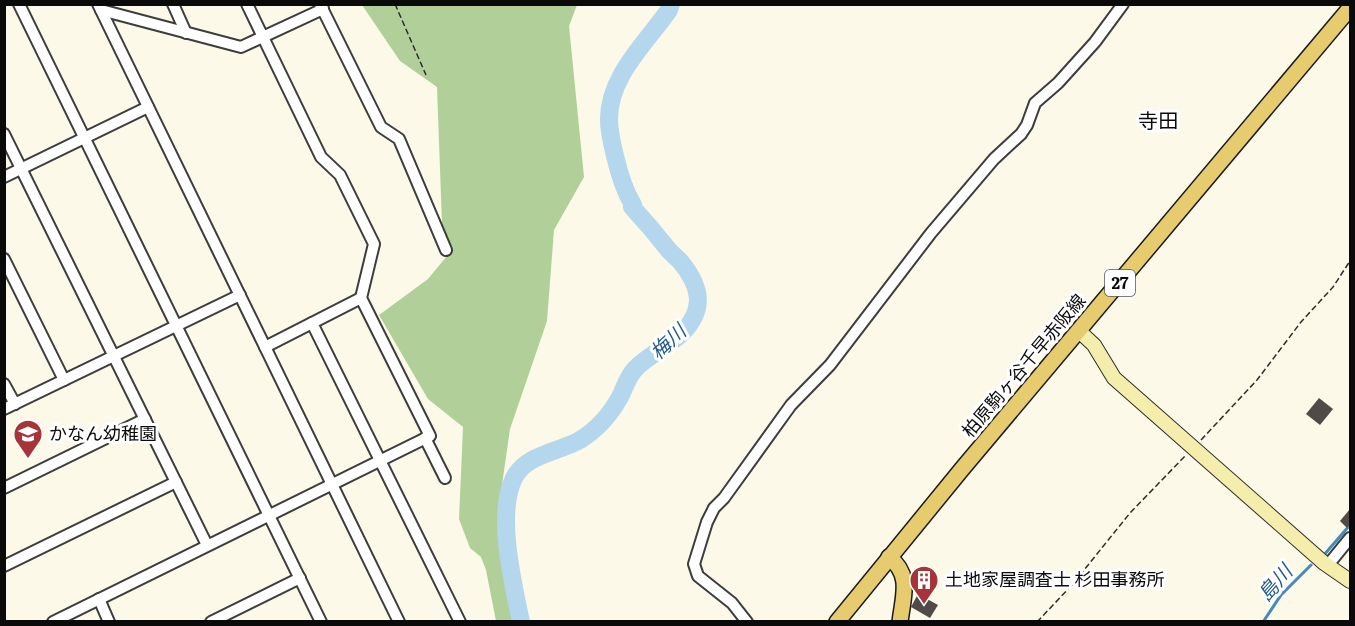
<svg xmlns="http://www.w3.org/2000/svg" width="1355" height="626" viewBox="0 0 1355 626" font-family="Literata,'Noto Sans JP',serif">
<rect width="100%" height="100%" fill="#fcf9e9"/>
<path fill="#b1d099" d="M362,5H577L569,26L584,177L554,230L547,321L510,429L499,506L508,595L515,621H496L486,570L481,557L470,548L459,519L463,427L428,399L379,315L428,279L451,251L442,224L437,87L400,61Z"/>
<g fill="none" stroke-linecap="round" stroke-linejoin="round">
<g stroke="#458abb" stroke-width="3">
<path d="M1323,556L1350,525"/>
<path d="M1263,622L1281,595L1311,565"/>
</g>
<path stroke="#b4d7ed" stroke-width="18" d="M521,622C513,583 496,514 514,478C526,454 559,452 580,440C598,429 610,415 620,397C625,387 627,378 635,369C648,355 668,347 682,333C706,309 701,286 680,261C676,257 671,253 667,248C656,234 644,220 632,207L633,205C624,190 619,173 615,156C612,144 609,132 609,119C609,76 646,43 669,10L671,4"/>
</g>
<g fill="#514b48">
<path d="M1319,398L1333,409L1320,425L1306,414Z"/>
<path d="M1350,509V524L1347,528L1340,521Z"/>
<path d="M918,594L938,605L930,618L911,607Z"/>
</g>
<g fill="none" stroke-linecap="round" stroke-linejoin="round">
<g stroke="#3d3d3d" stroke-width="14">
<g id="street">
<path d="M19,4L321,622"/>
<path d="M98,4L399,622"/>
<path d="M173,4L186,33"/>
<path d="M320,4L381,127L399,139L446,250"/>
<path d="M101,10L241,47L323,9L322,4"/>
<path d="M4,134L207,545"/>
<path d="M4,177L148,107"/>
<path d="M4,259L64,380"/>
<path d="M312,323L460,622"/>
<path d="M265,347L361,298"/>
<path d="M4,384L15,404"/>
<path d="M4,409L240,295"/>
<path d="M425,438L445,478"/>
<path d="M4,488L145,419"/>
<path d="M1328,565L1350,538"/>
<path d="M4,566L176,482"/>
<path d="M99,599L109,622"/>
<path d="M53,622L430,436L361,298L374,244L340,175L321,157L247,4"/>
<path d="M211,622L300,578"/>
<path d="M747,622L732,603L698,576L694,564L707,522L714,508L724,498L791,405L830,365L931,233L994,159L1021,134L1027,125L1035,103L1058,83L1095,42L1123,4"/>
</g>
</g>
<g stroke="#2c2c2c" stroke-width="16">
<path id="secondary" d="M1079,331L1094,345L1114,378L1324,563L1350,581"/>
</g>
<g stroke="#1b1b1b" stroke-width="18">
<g id="primary">
<path d="M889,557C912,575 903,596 900,622"/>
<path d="M837,622L962,469L1350,8"/>
</g>
</g>
<g stroke="#2c2c2c" stroke-width="1.5" stroke-dasharray="6 3" stroke-linecap="butt">
<path d="M395,4L426,75"/>
<path d="M1201,440L1257,380L1301,322L1333,287L1350,261"/>
<path d="M1037,622L1072,585L1130,513L1185,456"/>
</g>
<use href="#street" stroke="#fff" stroke-width="10"/>
<use href="#secondary" stroke="#f4edac" stroke-width="14"/>
<use href="#primary" stroke="#e7cb6f" stroke-width="15"/>
</g>
<defs>
<g id="school-pin" transform="scale(1.5)"><path d="M0 17L-7.5 6A9.5 9.5 0 1 1 7.5 6Z" fill="#a73438" stroke="#fff"/><path d="M0-5L7-2L0 1L-7-2ZM-4 1L0 2.5L4 1V4Q0 6-4 4Z" fill="#fff"/></g>
<g id="building-pin" transform="scale(1.5)"><path d="M0 17L-7.5 6A9.5 9.5 0 1 1 7.5 6Z" fill="#a73438" stroke="#fff"/><path d="M-4-6H4V6H1V3H-1V6H-4ZM-2.5-4.3h1.7v1.8h-1.7ZM.8-4.3h1.7v1.8H.8ZM-2.5-1h1.7V.8h-1.7ZM.8-1h1.7V.8H.8Z" fill="#fff"/></g>
</defs>
<g fill-rule="evenodd">
<use href="#school-pin" x="28" y="434"/>
<use href="#building-pin" x="924" y="580"/>
</g>
<g text-anchor="middle" stroke-width="6" stroke-linejoin="round" paint-order="stroke">
<rect fill="#fff" stroke="#545454" stroke-width="1.5" x="1105" y="270" width="30" height="26" rx="4.5"/>
<g font-size="16" font-weight="bold" fill="#0a0a0a">
<text x="1120" y="289">27</text>
</g>
<g font-size="18" fill="#0a0a0a" stroke="#fff">
<text transform="translate(1024 366) rotate(-50)" y="6">柏原駒ヶ谷千早赤阪線</text>
</g>
<g font-size="18" fill="#0a0a0a" stroke="#fff" text-anchor="start">
<text x="49" y="440">かなん幼稚園</text>
<text x="945" y="586">土地家屋調査士 杉田事務所</text>
</g>
<g font-size="20" fill="#0a0a0a" stroke="#fff">
<text x="1158" y="128">寺田</text>
</g>
<g font-size="20" font-style="italic" fill="#245c8a" stroke="#fff">
<text transform="translate(668 342) rotate(-43)" y="7">梅川</text>
<text transform="translate(1275 583) rotate(-49)" y="7">島川</text>
</g>
</g>
<rect width="1355" height="626" fill="none" stroke="#0a0a0a" stroke-width="12"/>
</svg>
